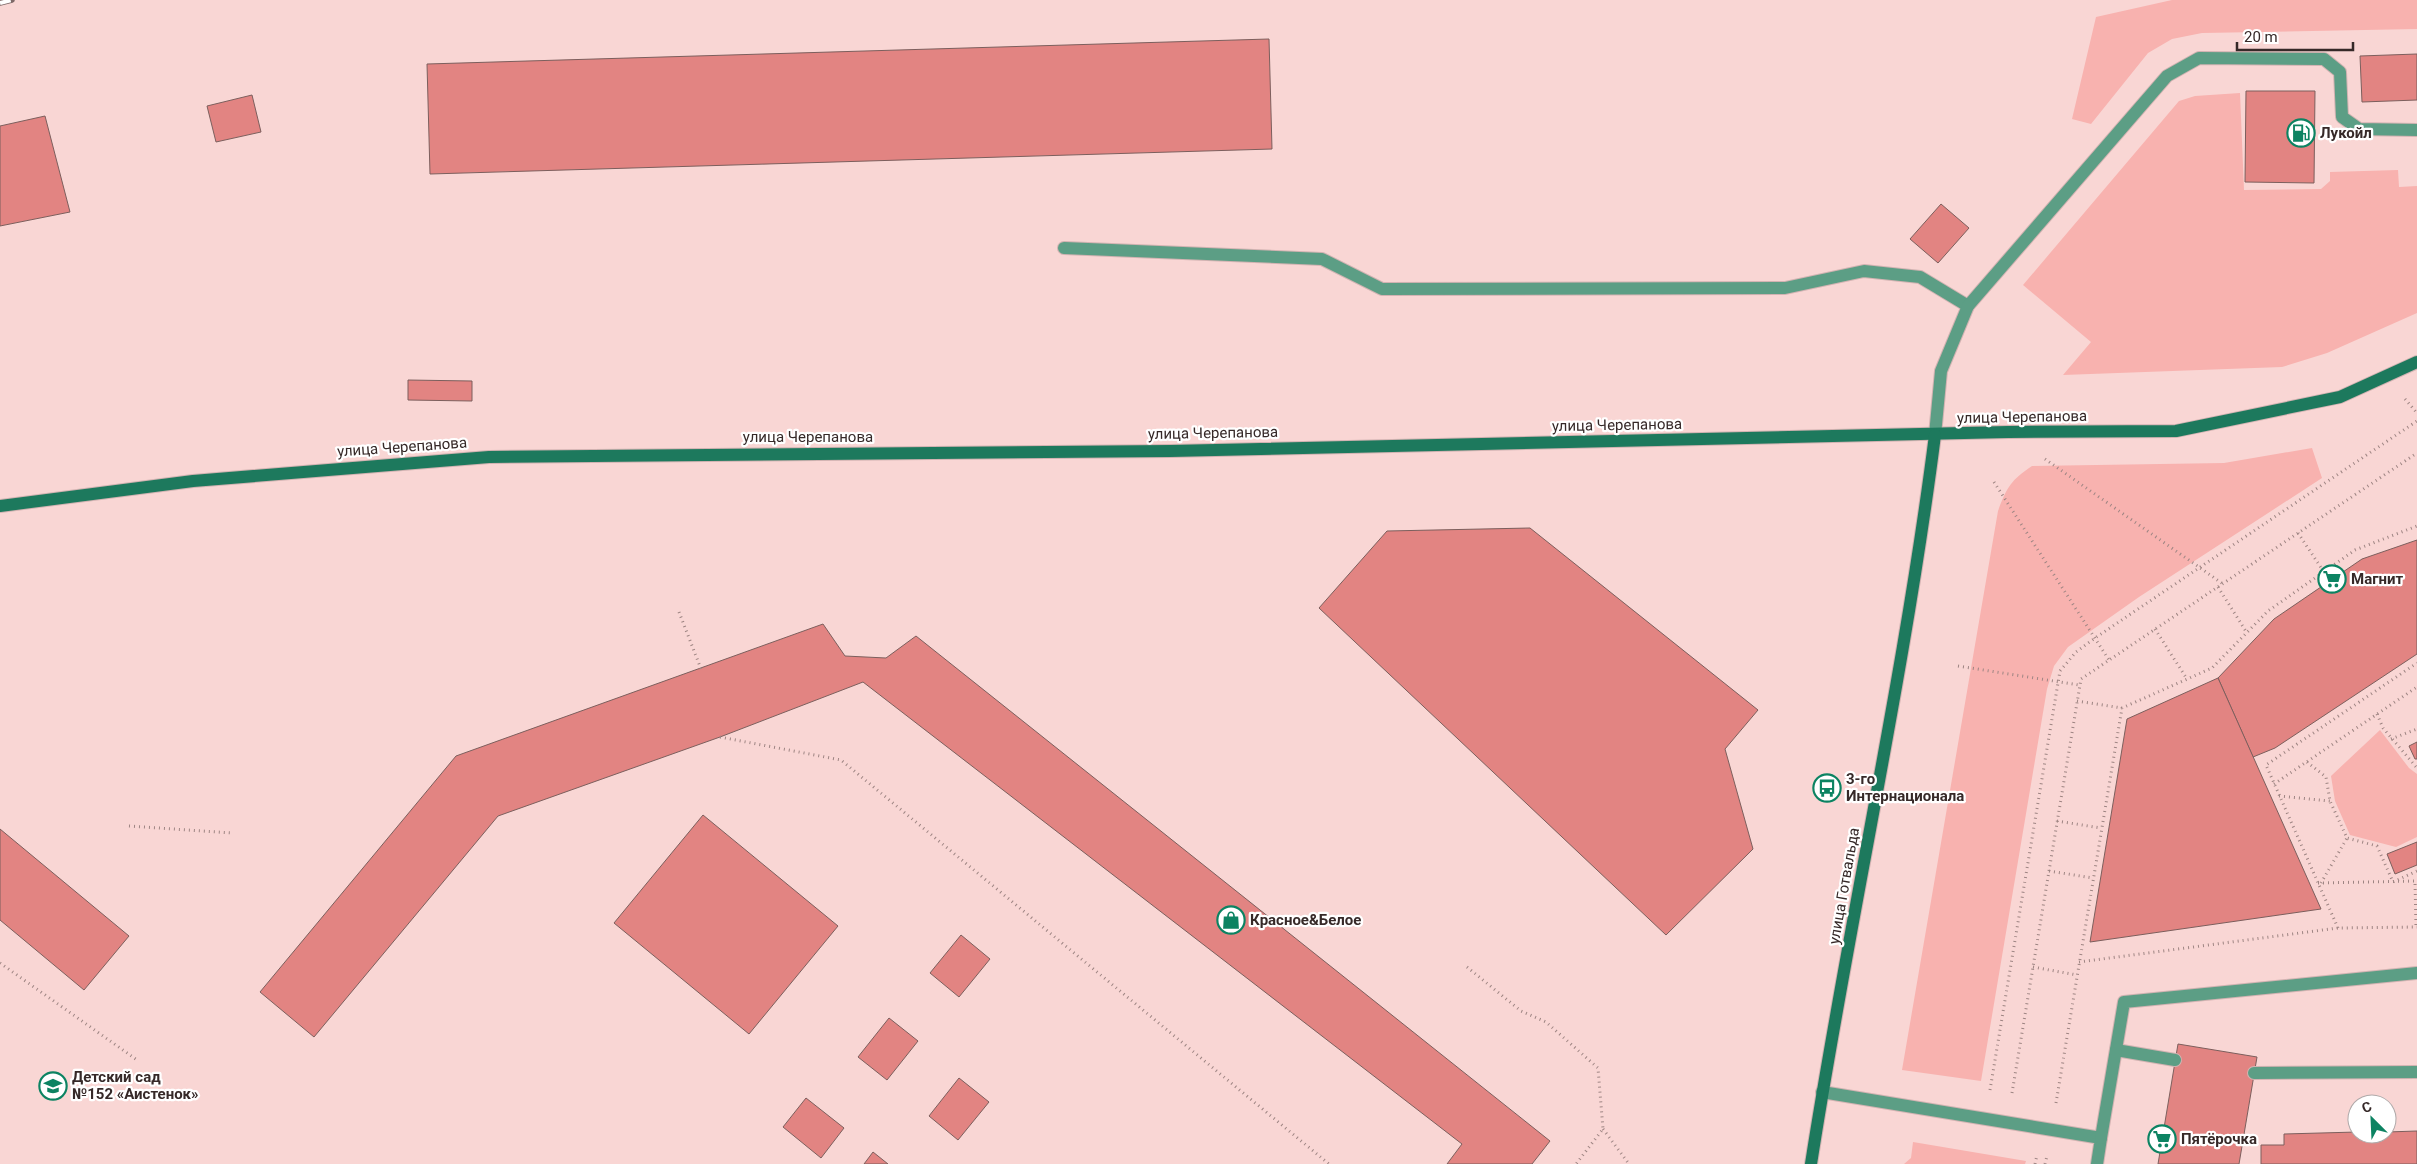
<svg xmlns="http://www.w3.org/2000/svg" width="2417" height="1164" viewBox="0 0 2417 1164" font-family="Roboto,sans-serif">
<rect width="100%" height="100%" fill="#f9d6d4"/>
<g fill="#f8b2af">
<path d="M2172,0H2417V29L2202,33L2172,39L2148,53L2091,124L2072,119L2096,17Z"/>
<path d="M2240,93L2244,190L2321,189L2330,181V172L2398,170L2399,187L2417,186V313L2327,353L2282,367L2063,375L2091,342L2023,285L2179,101L2195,96Z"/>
<path d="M2312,448L2322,478L2139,597L2068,647L2054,666L2047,689L1981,1081L1902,1070L1998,511C2007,487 2011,480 2032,466L2224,463Z"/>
<path d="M2380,730L2409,768L2417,774V837L2396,847L2350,835L2335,801L2331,776Z"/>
<path d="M1913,1142L2026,1161L2025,1164H1904L1911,1158Z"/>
</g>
<g fill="#e28482" stroke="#7c5f5d">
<path d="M1269,39L1272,149L430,174L427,64Z"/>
<path d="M2417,54V100L2362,102L2360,56Z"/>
<path d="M2246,91H2315L2314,183L2245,182Z"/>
<path d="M252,95L261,132L216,142L207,106Z"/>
<path d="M45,116L70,212L0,226V126Z"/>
<path d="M1941,204L1969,228L1938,263L1910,239Z"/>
<path d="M408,380L472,381V401L408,400Z"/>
<path d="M1530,528L1758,710L1725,749L1753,849L1666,935L1319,608L1387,531Z"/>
<path d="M2417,540V654L2275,748L2253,757L2218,678L2274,619L2362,559Z"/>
<path d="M823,624L845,656L886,658L916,636L1550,1141L1532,1164H1447L1462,1144L863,682L720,737L498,816L314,1037L260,992L456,756Z"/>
<path d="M2218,678L2321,909L2090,942L2127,719Z"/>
<path d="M2417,742V759H2415L2409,746Z"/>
<path d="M703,815L838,926L749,1034L614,923Z"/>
<path d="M0,829L129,936L84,990L0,920Z"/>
<path d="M2417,842V865L2395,874L2387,854Z"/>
<path d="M961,935L990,959L959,997L930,973Z"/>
<path d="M889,1018L918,1041L887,1080L858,1057Z"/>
<path d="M2178,1044L2257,1057L2239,1164H2158Z"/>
<path d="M959,1078L989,1102L958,1140L929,1116Z"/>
<path d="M806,1098L844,1128L821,1158L783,1127Z"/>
<path d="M2417,1131V1164H2261V1145H2284V1134L2357,1132V1134H2387V1132Z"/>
<path d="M873,1152L888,1164H864Z"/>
</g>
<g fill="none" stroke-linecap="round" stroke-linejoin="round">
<g stroke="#d2b3b2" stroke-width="14">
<g id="lane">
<path d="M1064,248L1322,259L1382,289L1785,288L1864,271L1920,277L1968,306"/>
<path d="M1935,435L1941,371L1968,306L2167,76L2199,58L2324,59L2340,72L2342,117L2359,129L2417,130"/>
<path d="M2116,1050L2175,1060"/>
<path d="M2254,1073L2417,1072"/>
<path d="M1822,1092L2101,1138L2097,1164"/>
<path d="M2101,1138L2124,1002L2417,973"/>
</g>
</g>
<g stroke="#d2b3b2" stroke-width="14">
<g id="secondary">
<path d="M0,506L193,481L489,457L1170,451L2008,432L2176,431L2340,397L2417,362"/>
<path d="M1811,1164C1849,920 1904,679 1935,435"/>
</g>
</g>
<g stroke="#9e8583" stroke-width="3" stroke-dasharray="1 4" stroke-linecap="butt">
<path d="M2405,399L2417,413"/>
<path d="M2045,459L2223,584"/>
<path d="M1994,482L2109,660"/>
<path d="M2298,533L2324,572"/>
<path d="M2218,587L2247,633"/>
<path d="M679,612L701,669"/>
<path d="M2155,629L2187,679"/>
<path d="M1958,666L2079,685"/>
<path d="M2077,701L2122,708"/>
<path d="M2377,714L2383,728L2417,768"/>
<path d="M720,737L841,760L1329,1164"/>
<path d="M2391,739L2417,729"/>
<path d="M2307,762L2326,777L2330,801L2347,838L2377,846L2393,882L2417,871"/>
<path d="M2274,784L2417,687"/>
<path d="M2279,796L2330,801"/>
<path d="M2057,821L2101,828"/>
<path d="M129,826L232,833"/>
<path d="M2049,871L2093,878"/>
<path d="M2318,883L2415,881L2416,927"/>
<path d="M2321,883L2347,838"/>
<path d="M2338,928L2266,765L2417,663"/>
<path d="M2079,962L2338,928L2417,927"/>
<path d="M0,963L137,1060"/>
<path d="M1467,967L1521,1011L1546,1022L1598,1068L1603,1129L1576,1164"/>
<path d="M2033,967L2077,975"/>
<path d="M1990,1090L2060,671L2076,652L2095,638L2417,421"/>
<path d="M2012,1093L2081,679L2417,453"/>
<path d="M2056,1103L2122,708L2212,668L2268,611L2355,550L2417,526"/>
<path d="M1603,1129L1629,1164"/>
<path d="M2035,1164L2037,1155"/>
<path d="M2045,1164L2047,1156"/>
</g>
<use href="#lane" stroke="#5c9e85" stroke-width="12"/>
<use href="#secondary" stroke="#1d795d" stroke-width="12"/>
<g stroke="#7e6968" stroke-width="5.5">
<path id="rail" d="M0,3L12,0"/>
</g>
<use href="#rail" stroke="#fff" stroke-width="4" stroke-dasharray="11" stroke-linecap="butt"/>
</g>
<defs>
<g id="fuel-ring" transform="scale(1.4375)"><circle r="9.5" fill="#fff" stroke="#0c8362" stroke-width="1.5"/><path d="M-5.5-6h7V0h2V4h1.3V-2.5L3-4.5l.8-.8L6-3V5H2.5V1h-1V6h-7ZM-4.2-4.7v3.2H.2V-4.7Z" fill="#0c8362"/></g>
<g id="supermarket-ring" transform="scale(1.4375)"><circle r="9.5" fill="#fff" stroke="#0c8362" stroke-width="1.5"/><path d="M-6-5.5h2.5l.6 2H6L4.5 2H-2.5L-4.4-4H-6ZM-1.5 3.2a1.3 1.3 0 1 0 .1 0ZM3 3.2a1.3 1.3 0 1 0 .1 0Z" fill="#0c8362"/></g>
<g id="bus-ring" transform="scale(1.4375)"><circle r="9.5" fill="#fff" stroke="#0c8362" stroke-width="1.5"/><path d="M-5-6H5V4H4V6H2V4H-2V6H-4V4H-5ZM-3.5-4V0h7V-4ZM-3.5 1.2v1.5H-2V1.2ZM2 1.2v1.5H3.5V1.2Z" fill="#0c8362"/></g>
<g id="shop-ring" transform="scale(1.4375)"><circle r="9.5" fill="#fff" stroke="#0c8362" stroke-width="1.5"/><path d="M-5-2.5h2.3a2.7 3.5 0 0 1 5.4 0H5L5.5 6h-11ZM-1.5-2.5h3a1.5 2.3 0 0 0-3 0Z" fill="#0c8362"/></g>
<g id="school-ring" transform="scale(1.4375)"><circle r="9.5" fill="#fff" stroke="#0c8362" stroke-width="1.5"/><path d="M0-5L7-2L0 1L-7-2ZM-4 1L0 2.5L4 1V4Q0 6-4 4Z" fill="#0c8362"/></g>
</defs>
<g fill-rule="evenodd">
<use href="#fuel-ring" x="2301" y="133"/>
<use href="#supermarket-ring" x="2332" y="579"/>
<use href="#bus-ring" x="1827" y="788"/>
<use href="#shop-ring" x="1231" y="920"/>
<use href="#school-ring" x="53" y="1086"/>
<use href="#supermarket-ring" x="2162" y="1139"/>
</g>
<g text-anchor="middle" stroke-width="4.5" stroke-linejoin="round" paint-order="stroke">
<g font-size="15" font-weight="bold" fill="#362928" stroke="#fff" text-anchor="start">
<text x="2320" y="138">Лукойл</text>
<text x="2351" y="584">Магнит</text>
<text x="1846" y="784">3-го<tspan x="1846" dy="17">Интернационала</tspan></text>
<text x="1250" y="925">Красное&amp;Белое</text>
<text x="72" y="1082">Детский сад<tspan x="72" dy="17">№152 «Аистенок»</tspan></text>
<text x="2181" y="1144">Пятёрочка</text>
</g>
<g font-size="15" fill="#362928" stroke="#fff">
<text transform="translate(2022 417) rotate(-1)" y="5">улица Черепанова</text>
<text transform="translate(1617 425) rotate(-1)" y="5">улица Черепанова</text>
<text transform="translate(1213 433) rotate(-1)" y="5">улица Черепанова</text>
<text x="808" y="442">улица Черепанова</text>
<text transform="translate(402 447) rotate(-4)" y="5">улица Черепанова</text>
<text transform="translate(1844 886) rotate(-80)" y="5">улица Готвальда</text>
</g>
</g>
<g transform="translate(2372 1119) rotate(336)"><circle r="24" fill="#ffffff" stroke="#afa9a9"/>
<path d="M0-4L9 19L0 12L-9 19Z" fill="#0c8362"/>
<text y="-8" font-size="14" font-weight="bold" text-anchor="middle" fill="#362928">С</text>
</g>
<path d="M2237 42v8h116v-8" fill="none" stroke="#362928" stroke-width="2.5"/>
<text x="2244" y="42" font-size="15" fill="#362928" stroke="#ffffff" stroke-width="4" paint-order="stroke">20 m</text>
</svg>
